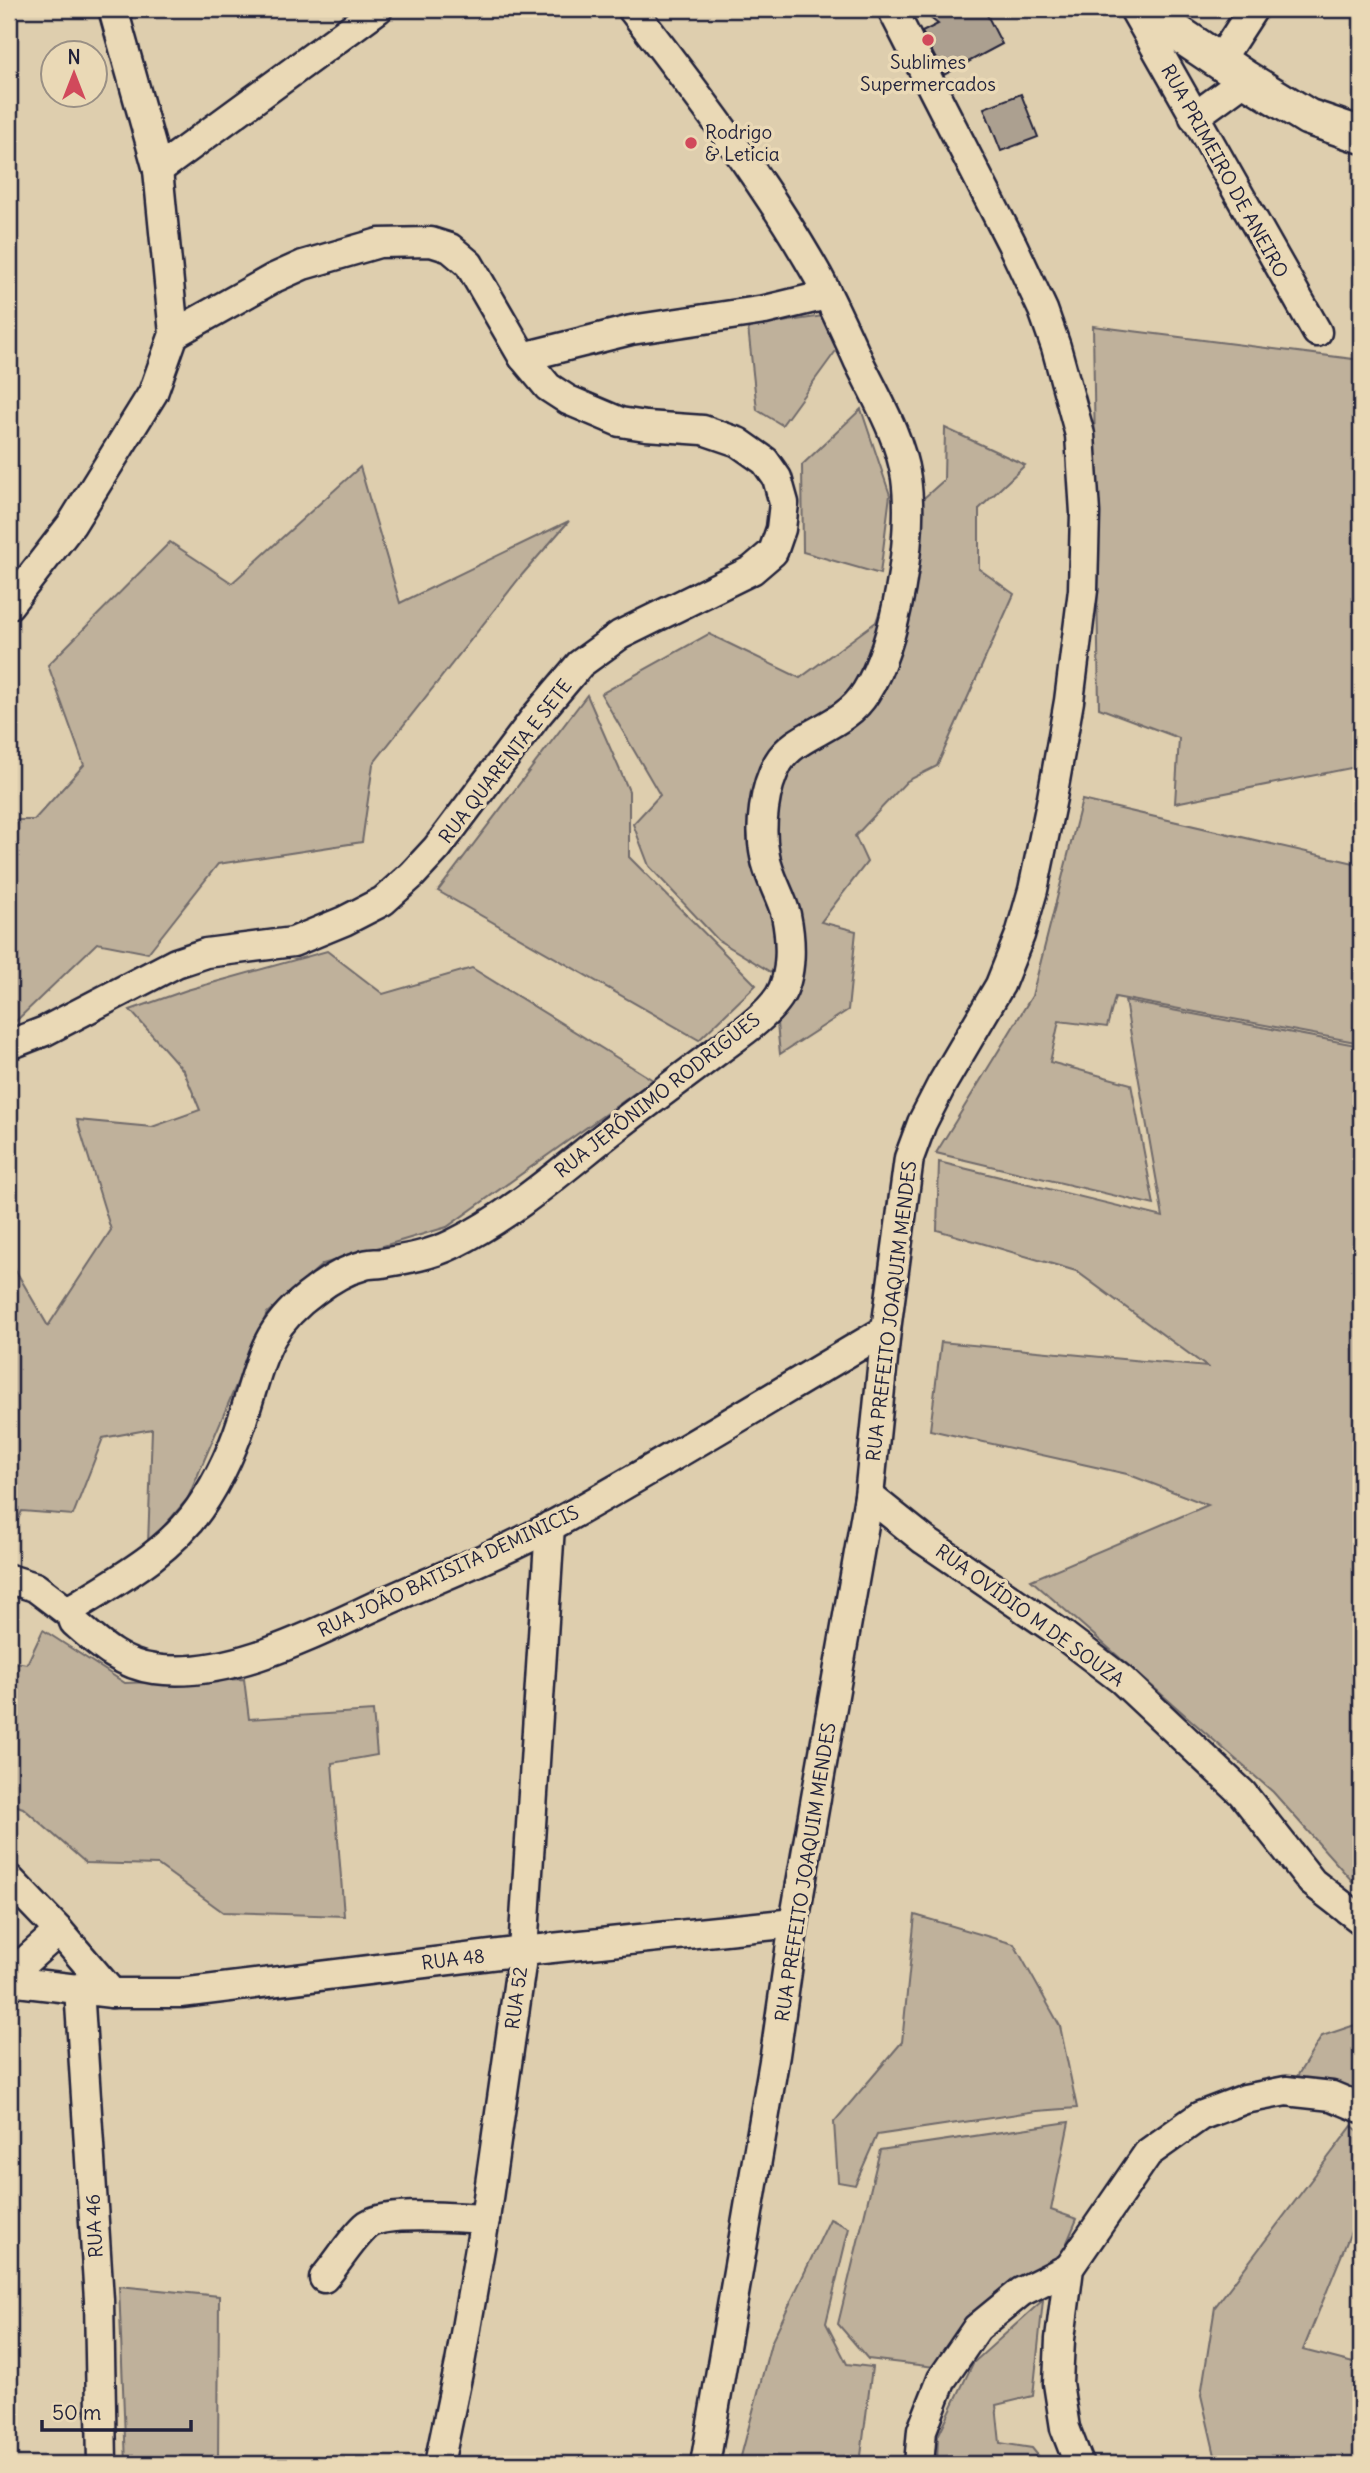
<svg xmlns="http://www.w3.org/2000/svg" width="1370" height="2473" viewBox="0 0 1370 2473" font-family="Delius,sans-serif">
<rect width="100%" height="100%" fill="#deceae"/>
<filter id="ink" filterUnits="userSpaceOnUse"><feTurbulence type="fractalNoise" baseFrequency=".0143" numOctaves="2"/><feDisplacementMap in="SourceGraphic" scale="14" xChannelSelector="R" yChannelSelector="G"/><feConvolveMatrix kernelMatrix="1 2 1 2 8 2 1 2 1" color-interpolation-filters="sRGB"/></filter>
<g filter="url(#ink)">
<g fill="#bfb19b" stroke="#706a6b" stroke-width="2">
<path d="M823,316L838,348L782,425L757,410L748,327Z"/>
<path d="M1093,326L1361,360V766L1175,803L1179,738L1099,708Z"/>
<path d="M861,409L890,495L880,574L803,552L802,465Z"/>
<path d="M945,428L1025,465L979,509V569L1014,594L937,766L907,781L855,836L867,862L821,922L856,931L848,1010L780,1054L772,973L718,940L649,866L633,824L660,795L601,694L709,634L800,678L876,622L916,505L944,480Z"/>
<path d="M360,467L400,603L569,521L521,576L373,764L362,842L218,864L148,953L97,943L13,1024L9,1014V820H34L84,765L48,665L170,542L232,583Z"/>
<path d="M587,695L629,791V857L756,985L699,1040L438,891Z"/>
<path d="M1082,800L1354,863H1361V1043L1115,997L1107,1027L1059,1021L1050,1062L1131,1084L1154,1205L936,1153L1032,996Z"/>
<path d="M327,951L383,994L472,968L653,1080L447,1227L323,1264L267,1313L188,1498L148,1545L152,1429L103,1438L73,1515L22,1511L9,1537V1259L48,1326L111,1230L77,1120L152,1127L200,1110L184,1071L130,1010L187,990Z"/>
<path d="M1125,1001L1361,1046V1887L1353,1882L1273,1792L1031,1580L1208,1505L1127,1474L930,1430L941,1342L1207,1367L1076,1271L937,1230L939,1162L1163,1217Z"/>
<path d="M43,1630L125,1683L244,1679L249,1719L373,1711L377,1755L332,1763L344,1916L223,1912L158,1865L86,1863L23,1808L9,1803V1661L27,1664Z"/>
<path d="M915,1915L1014,1944L1060,2026L1077,2108L1037,2111L877,2135L855,2185L838,2182L834,2122L902,2042Z"/>
<path d="M1361,2023V2089L1296,2078L1322,2036Z"/>
<path d="M1069,2122L1051,2210L1077,2219L1060,2259L935,2367L868,2359L838,2324L880,2150Z"/>
<path d="M1352,2126L1361,2133V2207L1303,2350L1361,2365V2464H1217L1201,2395L1215,2307Z"/>
<path d="M830,2219L849,2228L826,2323L847,2364L872,2367L860,2464H739L771,2343Z"/>
<path d="M119,2286L219,2296L218,2464H126Z"/>
<path d="M1043,2300L1033,2396L996,2405L1000,2443L1032,2448L1045,2464H937L938,2436L973,2363Z"/>
</g>
<g fill="#aca090" stroke="#22223b" stroke-width="2">
<path d="M919,9H984L1002,44L944,75L922,32L938,24Z"/>
<path d="M1021,94L1038,137L1001,151L984,108Z"/>
</g>
<g fill="none" stroke-linecap="round" stroke-linejoin="round">
<g stroke="#22223b" stroke-width="33">
<g id="minor">
<path d="M1134,9L1317,332"/>
<path d="M1220,60L1253,9"/>
<path d="M1194,117L1246,79"/>
<path d="M158,170L378,9"/>
<path d="M523,357L631,330L765,310L827,295"/>
<path d="M9,605L71,525L153,393L174,334L158,170L113,9"/>
<path d="M9,1045L45,1031L176,963L206,953L293,942L344,921L383,901L412,875L437,848L537,715L580,664L620,635L752,570L773,552L781,529L784,503L777,478L765,461L738,442L703,430L646,426L620,422L568,400L548,387L523,357L469,264L450,248L431,242L379,243L303,265L274,278L174,334"/>
<path d="M869,1496L924,1540L1063,1635L1122,1680L1242,1793L1312,1882L1361,1920"/>
<path d="M9,1579L35,1587L72,1615L74,1622C98,1643 121,1665 154,1669C229,1680 318,1632 384,1602C439,1577 501,1554 553,1525C665,1463 775,1395 886,1330"/>
<path d="M72,1615L76,1606C121,1578 168,1553 199,1509C220,1479 237,1440 247,1405C263,1353 268,1325 315,1291C328,1281 346,1270 362,1266C368,1263 375,1264 382,1263C406,1259 431,1255 453,1244C522,1210 579,1154 640,1109C665,1090 691,1071 716,1052C737,1036 764,1019 779,997C793,975 791,939 786,915C781,895 768,876 765,856C759,828 764,788 778,763C796,732 844,729 866,692C897,643 914,535 906,478C900,437 877,399 859,362C846,333 833,304 818,276C765,182 698,95 632,9"/>
<path d="M9,1879L59,1931L112,1993"/>
<path d="M9,1976L59,1931"/>
<path d="M9,1981L112,1993H181L523,1951L794,1923"/>
<path d="M79,1988L99,2300L102,2464"/>
<path d="M324,2278C338,2262 350,2241 366,2226C383,2210 460,2218 485,2219"/>
<path d="M439,2464L460,2363L485,2219L523,1951L550,1526"/>
<path d="M705,2464L775,2055L794,1923L869,1496L886,1330L909,1158L922,1123L942,1084L1000,985L1020,935L1033,890L1052,798L1069,701L1083,590L1085,513L1080,435L1056,347L1043,310L1012,244L892,9"/>
<path d="M919,2464L922,2430L942,2379L977,2328L1021,2292L1069,2268"/>
<path d="M1079,2464L1065,2428L1058,2383L1060,2339L1069,2268L1148,2153L1200,2116L1245,2099L1286,2091L1332,2096L1361,2108"/>
</g>
</g>
<g stroke="#22223b" stroke-width="40">
<path id="major" d="M1142,9L1246,79L1308,117L1361,135"/>
</g>
<use href="#minor" stroke="#ead9b6" stroke-width="28"/>
<use href="#major" stroke="#ead9b6" stroke-width="35"/>
</g>
</g>
<g fill="#d1495b" stroke="#ead9b6" stroke-width="2.5">
<circle cx="928" cy="40" r="7"/>
<circle cx="691" cy="143" r="7"/>
</g>
<g text-anchor="middle" stroke-width="7" stroke-linejoin="round" paint-order="stroke">
<g font-size="19" fill="#22223b" stroke="#ead9b6">
<text x="928" y="69">Sublimes<tspan x="928" dy="22">Supermercados</tspan></text>
<text x="705" y="139" text-anchor="start">Rodrigo<tspan x="705" dy="22">&amp; Letícia</tspan></text>
</g>
<g font-size="19" fill="#22223b" stroke="#ead9b6">
<text transform="translate(1225 171) rotate(61)" y="7">RUA PRIMEIRO DE ANEIRO</text>
<text transform="translate(505 761) rotate(-52)" y="7">RUA QUARENTA E SETE</text>
<text transform="translate(657 1095) rotate(-38)" y="7">RUA JERÔNIMO RODRIGUES</text>
<text transform="translate(891 1311) rotate(-83)" y="7">RUA PREFEITO JOAQUIM MENDES</text>
<text transform="translate(448 1571) rotate(-25)" y="7">RUA JOÃO BATISITA DEMINICIS</text>
<text transform="translate(1030 1615) rotate(36)" y="7">RUA OVÍDIO M DE SOUZA</text>
<text transform="translate(805 1872) rotate(-81)" y="7">RUA PREFEITO JOAQUIM MENDES</text>
<text transform="translate(453 1959) rotate(-7)" y="7">RUA 48</text>
<text transform="translate(516 1998) rotate(-82)" y="7">RUA 52</text>
<text transform="translate(94 2226) rotate(-93)" y="7">RUA 46</text>
</g>
</g>
<rect width="1370" height="2473" fill="none" stroke="#ead9b6" stroke-width="35"/>
<rect x="18" y="18" width="1335" height="2438" fill="none" stroke="#22223b" stroke-width="2.5" filter="url(#ink)"/>
<g transform="translate(74 74)"><circle r="33" fill="#ead9b6" stroke="#9a9085" stroke-width="2"/>
<path d="M0-5L12 26L0 18L-12 26Z" fill="#d1495b"/>
<text y="-10" font-size="19" font-weight="bold" text-anchor="middle" fill="#22223b">N</text>
</g>
<path d="M42 2420v10h149v-10" fill="none" stroke="#22223b" stroke-width="3.5"/>
<text x="52" y="2420" font-size="21" fill="#22223b" stroke="#ead9b6" stroke-width="5" paint-order="stroke">50 m</text>
</svg>
